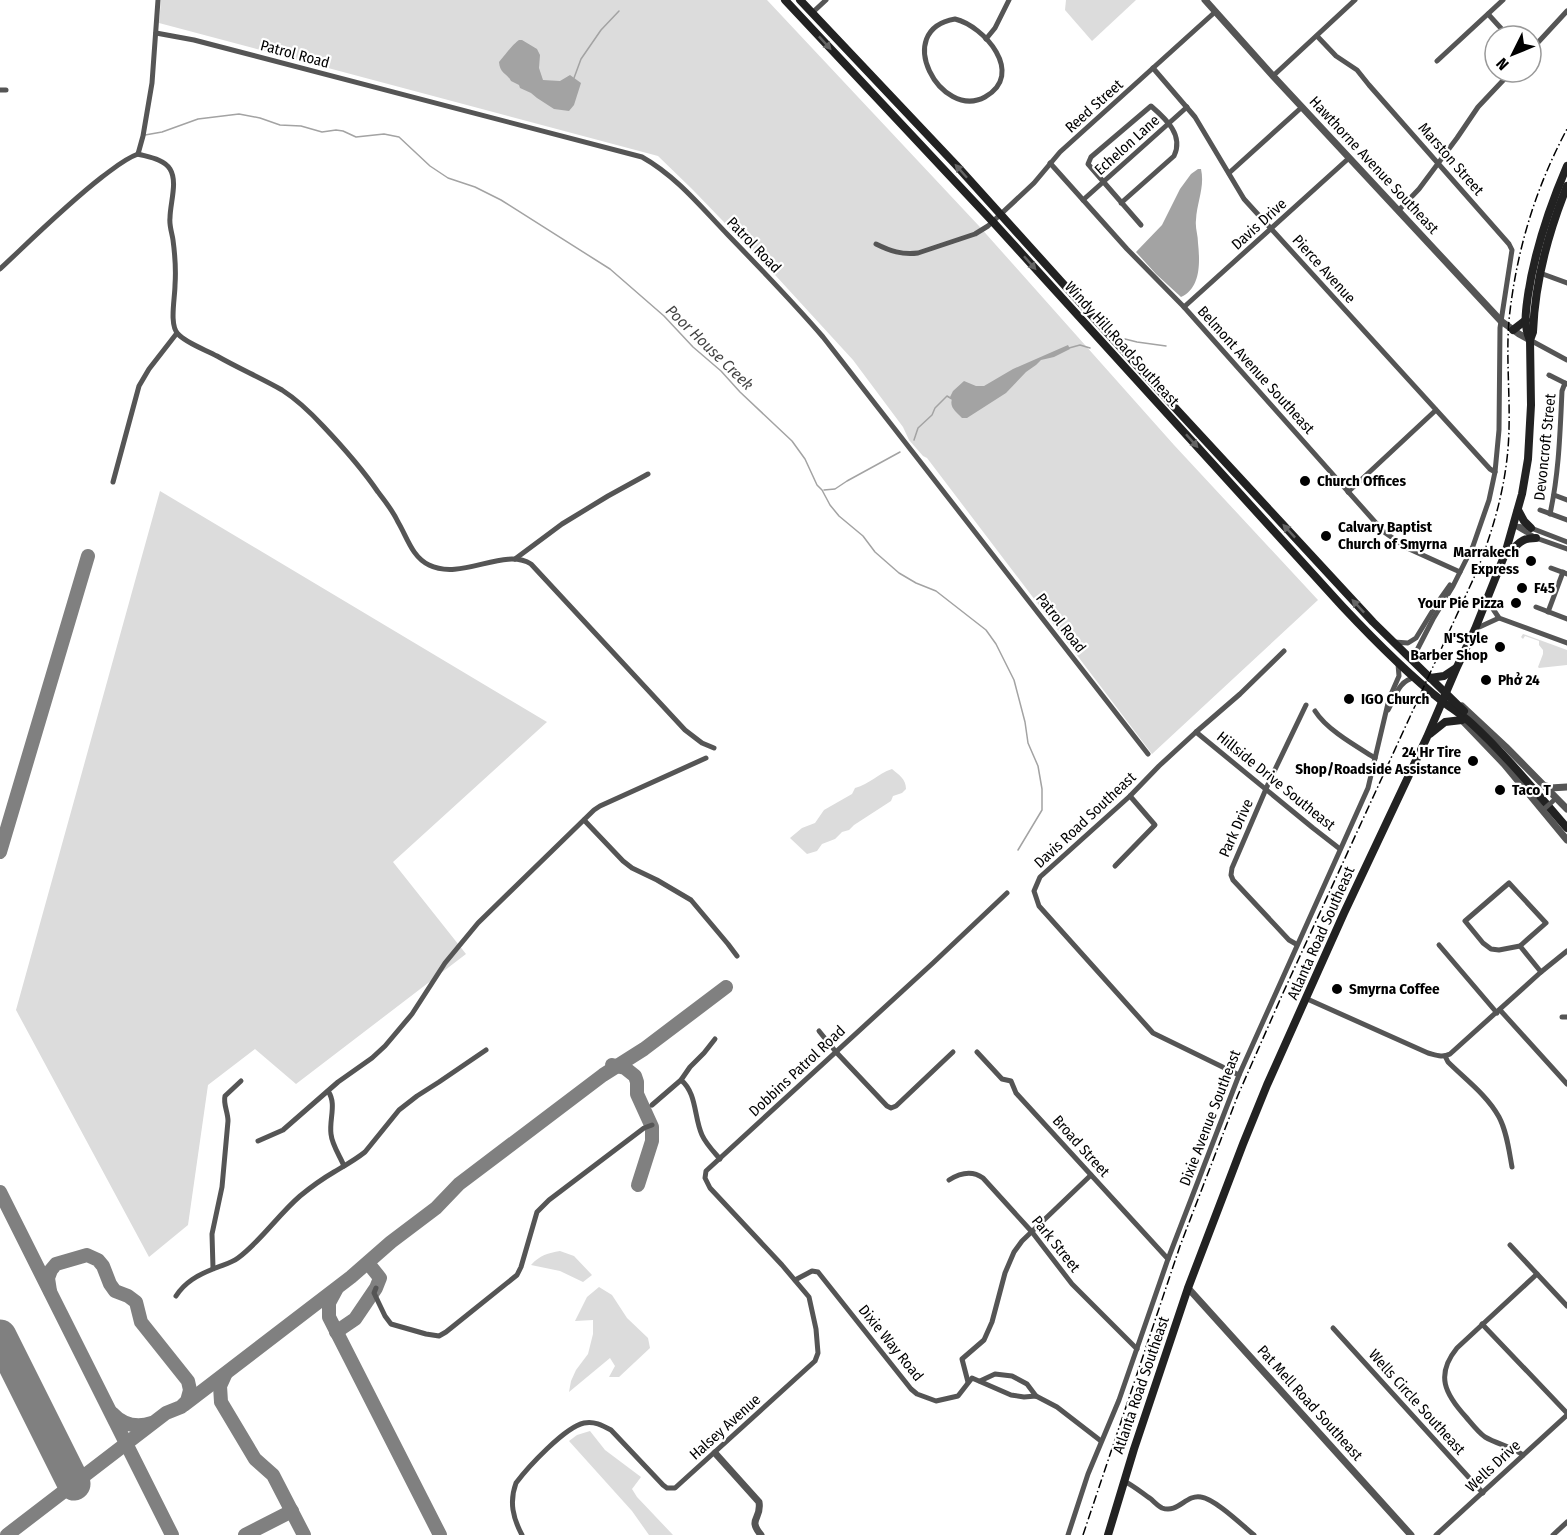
<svg xmlns="http://www.w3.org/2000/svg" width="1567" height="1535" viewBox="0 0 1567 1535" font-family="'Fira Sans Condensed',sans-serif">
<rect width="100%" height="100%" fill="#fff"/>
<g fill="#dcdcdc">
<path d="M161,0H767L979,226L1174,445L1318,600L1152,754L927,458L923,456L909,440L903,427L853,360L776,276L693,190L658,156L159,23Z"/>
<path d="M1066,0H1136L1092,41L1065,10Z"/>
<path d="M160,491L547,722L393,862L466,954L296,1084L255,1049L208,1085L188,1225L149,1257L16,1010Z"/>
<path d="M1523,634L1567,650V665L1539,668L1538,667L1543,654V650L1539,645V641L1525,636L1523,639L1521,637Z"/>
<path d="M892,769C899,775 906,779 906,789L902,793L893,796L891,801L854,825L849,830L842,832L835,839L822,844L817,851L807,854L790,838L802,828L815,823L824,810L852,794L855,788C870,784 877,774 892,769Z"/>
<path d="M560,1251L574,1256L592,1275L583,1282L560,1271L531,1265C540,1255 548,1253 560,1251Z"/>
<path d="M599,1287L612,1295L627,1318L648,1338L650,1348L619,1377H609L615,1366L610,1358L569,1392L571,1381L576,1370L588,1354L593,1334V1320L575,1321L587,1297Z"/>
<path d="M590,1431L605,1450L641,1477L632,1489L637,1497L673,1535H649L632,1511L569,1441L577,1435Z"/>
</g>
<g fill="#a3a3a3">
<path d="M519,40H522L537,49L540,55L539,68L543,80L560,81L570,75L581,83L574,105L569,111L554,109L537,98L531,93L520,88L519,85L511,81C507,73 500,74 499,62C503,57 514,43 519,40Z"/>
<path d="M1198,169H1201C1205,187 1197,202 1196,220C1195,228 1198,235 1198,243C1200,262 1201,288 1181,297L1156,274L1136,252L1162,225L1180,189L1191,174Z"/>
<path d="M1068,345L1070,349L1054,357L1041,360L1036,365L1026,372L1006,393L967,418H962C957,412 949,408 952,399L950,397L953,391L964,381L976,386H984L1013,369Z"/>
</g>
<g fill="none" stroke-linecap="round" stroke-linejoin="round">
<g stroke="#a3a3a3" stroke-width="1.5">
<path d="M574,78L581,59L601,30L619,11"/>
<path d="M145,135L162,132L198,119L239,114L260,118L280,125L301,126L322,132L336,130L343,131L356,137L384,134L399,137L430,166L448,178L475,187L501,200L610,269L664,316L693,347L721,371L740,392L792,441L805,459L817,485L822,490L830,505L839,516L863,536L875,552L899,573L916,583L936,591L986,630L996,644L1014,680L1025,722L1028,743L1038,766L1042,789V810L1018,850"/>
<path d="M1125,339L1137,342L1166,346"/>
<path d="M1069,348L1080,345L1090,348"/>
<path d="M914,440L918,428L932,415L935,408L947,396L952,399"/>
<path d="M824,490L835,489L847,481L900,452"/>
</g>
<g stroke="#808080" stroke-width="14">
<path d="M0,852L88,556"/>
<path d="M612,1065L625,1068L635,1076L637,1082V1094L652,1127V1141L638,1185"/>
<path d="M0,1192L172,1535"/>
<path d="M336,1290L329,1303V1317L440,1535"/>
<path d="M336,1332L355,1319L376,1288L380,1278L368,1263"/>
<path d="M225,1375L220,1386L221,1402L255,1459L273,1475L304,1535"/>
<path d="M184,1405L351,1277L391,1242L436,1208L459,1184L603,1075L644,1049L726,987"/>
<path d="M112,1413C123,1425 137,1428 152,1423"/>
<path d="M7,1535L166,1413L181,1407L187,1401L190,1390L188,1381L141,1322L136,1302L128,1296L115,1291L110,1284L103,1266L98,1260L87,1255L56,1264L51,1270L48,1278L50,1291"/>
<path d="M245,1535L292,1511"/>
</g>
<path stroke="#808080" stroke-width="33" d="M0,1336L74,1484"/>
<g stroke="#555" stroke-width="5">
<path d="M812,13L826,0"/>
<path d="M1488,14L1508,36"/>
<path d="M955,19C984,26 1026,74 985,97C941,121 891,30 955,19Z"/>
<path d="M156,33L194,40L642,157C676,176 701,207 728,235C760,268 793,302 823,337L1148,754"/>
<path d="M1317,36L1336,56L1357,70L1369,85L1509,244L1512,250L1500,328L1499,430L1495,472L1489,500L1473,546L1453,586L1433,619L1415,654L1414,663"/>
<path d="M986,39L995,28L1009,0"/>
<path d="M1531,50L1567,11"/>
<path d="M1437,61L1503,0"/>
<path d="M1153,68L1195,117L1244,199L1490,469L1495,472"/>
<path d="M1273,76L1355,0"/>
<path d="M0,90H6"/>
<path d="M138,154C148,157 164,159 170,169C178,182 170,203 170,218C169,225 172,233 173,240C175,255 176,271 175,285C175,298 169,325 178,334C186,343 206,350 217,356C238,368 261,378 282,390C296,399 311,413 323,426C341,445 363,470 378,492C385,501 393,511 398,522C407,537 412,557 429,565C461,581 504,547 531,564L685,730L702,743L714,748"/>
<path d="M138,154L143,136L152,83L158,0"/>
<path d="M1050,163L1127,249L1184,307L1384,532L1407,548L1460,572"/>
<path d="M1229,173L1302,107"/>
<path d="M1083,200L1187,107"/>
<path d="M1121,203L1174,156C1184,135 1166,119 1151,106L1091,157L1088,164L1141,225"/>
<path d="M1398,211L1419,189L1457,138L1478,107L1511,72"/>
<path d="M876,244C890,251 902,255 918,253L975,234L988,226L1034,183L1060,152L1215,12"/>
<path d="M0,269C33,238 66,205 102,177C113,169 124,159 138,154"/>
<path d="M1540,273L1567,283"/>
<path d="M1184,307L1349,158"/>
<path d="M1530,340L1567,360"/>
<path d="M1549,375L1567,384"/>
<path d="M113,482L139,386L149,369L177,333"/>
<path d="M1348,492L1436,410"/>
<path d="M1554,495L1567,500"/>
<path d="M1540,510L1567,520"/>
<path d="M1550,514C1559,473 1560,433 1562,391L1565,383"/>
<path d="M1514,525L1536,538L1567,549"/>
<path d="M1515,526L1531,528L1567,542"/>
<path d="M515,559L562,524L608,496L648,474"/>
<path d="M1551,568L1567,574"/>
<path d="M1487,600L1499,618L1567,643"/>
<path d="M1536,607L1567,619"/>
<path d="M1548,612L1563,572"/>
<path d="M1475,629L1499,618"/>
<path d="M1394,642L1408,643L1416,638L1438,602L1450,585"/>
<path d="M1388,710C1395,698 1399,679 1415,678"/>
<path d="M1315,711C1327,730 1356,746 1375,758"/>
<path d="M1196,732L1313,828L1340,849"/>
<path d="M584,820L623,861L632,868L657,880L691,900L728,944L737,956"/>
<path d="M1115,866L1155,825L1130,796"/>
<path d="M1509,883L1546,923L1520,946L1499,950L1491,949L1483,943L1465,921Z"/>
<path d="M1296,944L1289,940L1233,880L1231,875L1232,868L1269,782L1306,705"/>
<path d="M1439,945L1497,1013"/>
<path d="M1520,946L1541,972"/>
<path d="M1305,998L1428,1053C1436,1055 1442,1058 1450,1054L1541,972L1567,951"/>
<path d="M1500,1010L1567,1084"/>
<path d="M1562,1017H1567"/>
<path d="M819,1031L836,1052L887,1106L891,1108L896,1106L953,1052"/>
<path d="M977,1052L1002,1079L1011,1081L1016,1093L1168,1259"/>
<path d="M1445,1056L1448,1062C1465,1079 1487,1095 1499,1117C1507,1132 1509,1151 1512,1167"/>
<path d="M1239,1075L1153,1033L1039,906L1034,891L1040,877L1130,796L1159,766L1196,732L1240,694L1284,651"/>
<path d="M681,1080C697,1093 694,1118 702,1135C706,1144 714,1152 720,1159"/>
<path d="M328,1091C337,1104 329,1119 331,1134C332,1145 340,1156 344,1166"/>
<path d="M652,1105L681,1080L690,1067L704,1053L715,1039"/>
<path d="M258,1141L283,1130L338,1082L372,1058L385,1046L412,1014L445,963L478,923L594,810L600,806L706,758"/>
<path d="M949,1180C960,1173 972,1170 983,1178L1032,1232L1072,1284L1137,1349"/>
<path d="M1510,1245L1567,1306"/>
<path d="M213,1268L212,1234L222,1187L228,1121C228,1112 223,1104 225,1096L241,1081"/>
<path d="M795,1280L812,1271L818,1272L911,1389L917,1394L936,1401L958,1396L972,1378L1011,1395L1024,1397L1036,1396L1057,1407L1101,1441"/>
<path d="M376,1288L374,1293L385,1316L391,1324L426,1334L439,1336L446,1332L517,1275L521,1267L537,1212L549,1200L644,1128L652,1125"/>
<path d="M176,1296C185,1282 198,1275 213,1269C221,1265 230,1264 238,1258C260,1242 278,1215 300,1196C311,1187 322,1179 334,1172C344,1166 355,1160 365,1152L399,1110L417,1096L439,1082L486,1050"/>
<path d="M1482,1324L1567,1413"/>
<path d="M1333,1328L1483,1493"/>
<path d="M980,1381L995,1374L1012,1376L1027,1384L1036,1396"/>
<path d="M968,1382L962,1359L984,1340L992,1322L1005,1273L1014,1252L1022,1241L1091,1175"/>
<path d="M1523,1455C1512,1447 1497,1444 1485,1437C1478,1432 1472,1424 1466,1417C1445,1394 1435,1375 1457,1348L1537,1274"/>
<path d="M1124,1481C1134,1486 1142,1493 1151,1499C1154,1502 1158,1506 1162,1508C1178,1514 1186,1494 1201,1497C1215,1499 1242,1525 1254,1535"/>
<path d="M522,1535C513,1518 509,1502 516,1483C528,1467 565,1427 584,1423C594,1421 602,1425 611,1430L663,1485L667,1488H675L815,1361L818,1353L816,1329L809,1297L782,1265L710,1188L705,1178L706,1171L933,963L1007,893"/>
<path d="M1068,1535L1088,1474L1119,1400L1168,1259L1239,1075L1368,788L1389,699L1399,676L1398,664"/>
<path d="M1436,1535L1567,1415"/>
<path d="M1553,1535L1567,1522"/>
</g>
<g stroke="#555" stroke-width="7">
<path d="M1205,0L1273,76L1501,321L1519,334L1530,340"/>
<path d="M1462,706L1506,747L1567,809"/>
<path d="M1460,718L1504,764L1567,840"/>
<path d="M1546,786L1550,788L1567,787"/>
<path d="M1188,1288L1411,1535"/>
<path d="M715,1453L759,1502C762,1520 747,1518 761,1535"/>
</g>
<g stroke="#222" stroke-width="8">
<path d="M785,0L993,222L1342,606C1373,639 1406,673 1442,701C1451,708 1462,715 1471,723C1506,755 1536,792 1567,828"/>
<path d="M800,0L956,165L1178,411L1373,622L1464,711"/>
<path d="M1513,330L1526,320"/>
<path d="M1530,340C1523,325 1526,310 1528,295C1535,249 1549,208 1567,166"/>
<path d="M1518,510L1524,521L1531,528"/>
<path d="M1505,554C1519,547 1517,538 1536,538"/>
<path d="M1430,678L1444,676L1456,668"/>
<path d="M1430,734L1445,722L1462,720"/>
<path d="M1108,1535L1134,1449L1188,1288L1243,1144L1267,1085L1344,913L1427,737L1457,667L1475,629L1505,554L1522,494L1528,459L1531,405L1530,340L1533,332C1535,281 1548,233 1567,186"/>
</g>
<path stroke="#000" stroke-width="1.5" stroke-dasharray="9 3 1.5 3" stroke-linecap="butt" d="M1083,1535L1180,1246L1238,1095L1283,993L1477,571C1495,525 1508,479 1509,429C1510,393 1506,356 1509,320C1516,252 1535,189 1567,129"/>
<path stroke="#555" stroke-width="5" d="M1544,809L1553,801"/>
</g>
<defs><path id="oneway-solid" d="M-6-.8H1V-3.2L6.5 0L1 3.2V.8H-6Z" transform="scale(1.5)"/></defs>
<g fill="#646464">
<use href="#oneway-solid" transform="translate(825 43) rotate(47)"/>
<use href="#oneway-solid" transform="translate(961 171) rotate(-132)"/>
<use href="#oneway-solid" transform="translate(1030 263) rotate(48)"/>
<use href="#oneway-solid" transform="translate(1192 441) rotate(48)"/>
<use href="#oneway-solid" transform="translate(1289 531) rotate(-133)"/>
<use href="#oneway-solid" transform="translate(1358 606) rotate(-133)"/>
</g>
<g fill="#000" stroke="#fff" stroke-width="2">
<circle cx="1305" cy="481" r="6"/>
<circle cx="1326" cy="536" r="6"/>
<circle cx="1531" cy="561" r="6"/>
<circle cx="1522" cy="588" r="6"/>
<circle cx="1516" cy="603" r="6"/>
<circle cx="1500" cy="647" r="6"/>
<circle cx="1486" cy="680" r="6"/>
<circle cx="1349" cy="699" r="6"/>
<circle cx="1473" cy="761" r="6"/>
<circle cx="1500" cy="790" r="6"/>
<circle cx="1337" cy="989" r="6"/>
</g>
<g text-anchor="middle" stroke-width="4.5" stroke-linejoin="round" paint-order="stroke">
<g font-size="15" fill="#000" stroke="#fff">
<text transform="translate(295 54) rotate(15)" y="5">Patrol Road</text>
<text transform="translate(1094 106) rotate(-42)" y="5">Reed Street</text>
<text transform="translate(1127 145) rotate(-42)" y="5">Echelon Lane</text>
<text transform="translate(1451 159) rotate(49)" y="5">Marston Street</text>
<text transform="translate(1374 165) rotate(47)" y="5">Hawthorne Avenue Southeast</text>
<text transform="translate(1259 224) rotate(-42)" y="5">Davis Drive</text>
<text transform="translate(754 245) rotate(46)" y="5">Patrol Road</text>
<text transform="translate(1324 269) rotate(48)" y="5">Pierce Avenue</text>
<text transform="translate(1122 344) rotate(48)" y="5">Windy Hill Road Southeast</text>
<text transform="translate(1256 370) rotate(48)" y="5">Belmont Avenue Southeast</text>
<text transform="translate(1545 447) rotate(-84)" y="5">Devoncroft Street</text>
<text transform="translate(1061 623) rotate(52)" y="5">Patrol Road</text>
<text transform="translate(1276 781) rotate(39)" y="5">Hillside Drive Southeast</text>
<text transform="translate(1085 820) rotate(-43)" y="5">Davis Road Southeast</text>
<text transform="translate(1236 828) rotate(-66)" y="5">Park Drive</text>
<text transform="translate(1321 933) rotate(-66)" y="5">Atlanta Road Southeast</text>
<text transform="translate(797 1071) rotate(-43)" y="5">Dobbins Patrol Road</text>
<text transform="translate(1210 1118) rotate(-69)" y="5">Dixie Avenue Southeast</text>
<text transform="translate(1081 1146) rotate(48)" y="5">Broad Street</text>
<text transform="translate(1056 1244) rotate(51)" y="5">Park Street</text>
<text transform="translate(891 1343) rotate(51)" y="5">Dixie Way Road</text>
<text transform="translate(1141 1385) rotate(-71)" y="5">Atlanta Road Southeast</text>
<text transform="translate(1417 1402) rotate(48)" y="5">Wells Circle Southeast</text>
<text transform="translate(1310 1403) rotate(48)" y="5">Pat Mell Road Southeast</text>
<text transform="translate(725 1427) rotate(-42)" y="5">Halsey Avenue</text>
<text transform="translate(1493 1466) rotate(-43)" y="5">Wells Drive</text>
</g>
<g font-size="15" font-weight="bold" fill="#000" stroke="#fff" text-anchor="start">
<text x="1317" y="486">Church Offices</text>
<text x="1338" y="532">Calvary Baptist<tspan x="1338" dy="17">Church of Smyrna</tspan></text>
<text x="1519" y="557" text-anchor="end">Marrakech<tspan x="1519" dy="17">Express</tspan></text>
<text x="1534" y="593">F45</text>
<text x="1504" y="608" text-anchor="end">Your Pie Pizza</text>
<text x="1488" y="643" text-anchor="end">N'Style<tspan x="1488" dy="17">Barber Shop</tspan></text>
<text x="1498" y="685">Phở 24</text>
<text x="1361" y="704">IGO Church</text>
<text x="1461" y="757" text-anchor="end">24 Hr Tire<tspan x="1461" dy="17">Shop/Roadside Assistance</tspan></text>
<text x="1512" y="795">Taco T</text>
<text x="1349" y="994">Smyrna Coffee</text>
</g>
<g font-size="16" font-style="italic" fill="#444" stroke="#fff">
<text transform="translate(710 347) rotate(44)" y="6">Poor House Creek</text>
</g>
</g>
<g transform="translate(1513 54) rotate(227)"><circle r="28" fill="#ffffff" stroke="#999999" stroke-width="1.5"/>
<path d="M0-4.5L10 22L0 15L-10 22Z" fill="#000000"/>
<text y="-9" font-size="16" font-weight="bold" text-anchor="middle" fill="#000000">N</text>
</g>
</svg>
